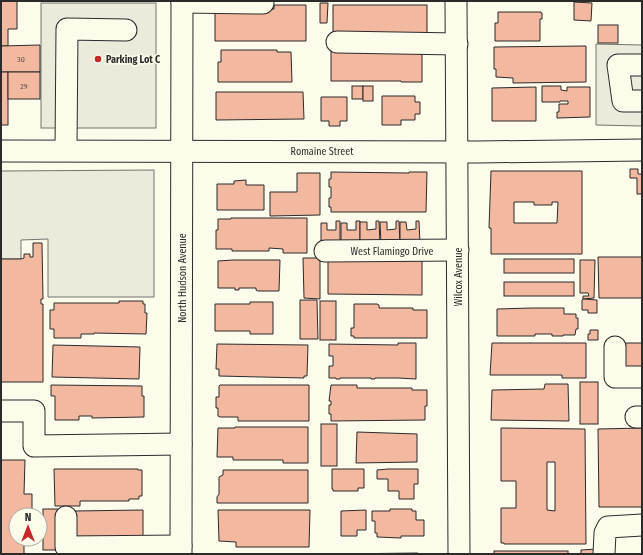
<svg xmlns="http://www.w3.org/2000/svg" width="643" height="555" viewBox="0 0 643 555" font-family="'Fira Sans Condensed',sans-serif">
<rect width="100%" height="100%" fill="#fdfbea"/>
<g fill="#eceadb" stroke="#74746e">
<rect x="41" y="3" width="115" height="125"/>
<path d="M596,44L642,45V126L596,125Z"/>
<path d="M154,170V297H48V239L21,240V259H1V171Z"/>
</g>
<g fill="#f2b8a0" stroke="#2b2b2b" fill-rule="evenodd">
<path d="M1,1H17V29H8V46H1Z"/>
<path d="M574,2L592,3L591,21L574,20Z"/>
<path d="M320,3H328L327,23H320Z"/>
<path d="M274,5H306V41H215V10L274,9Z"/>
<rect x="333" y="5" width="94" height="32"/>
<path d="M498,12H541V13H542V19H540V41H495V23H498Z"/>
<rect x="598" y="25" width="20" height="18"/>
<path d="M40,45V72H1V46Z"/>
<path d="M586,46V82L513,83V78L496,77V69H494V47Z"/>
<path d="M331,47L422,49V82H401V81H331Z"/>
<path d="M221,50H277V52H291L292,82H218V62H221Z"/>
<rect x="1" y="72" width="7" height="53"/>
<rect x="8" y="72" width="32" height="27"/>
<rect x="352" y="86" width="11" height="13"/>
<rect x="363" y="86" width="10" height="15"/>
<path d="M542,86H561V90L567,91V87H590V117L557,118V112H559V104H568V101H560V102H542Z"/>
<path d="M536,87V121H492V88Z"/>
<path d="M216,92H303L304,119L216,120Z"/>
<path d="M382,96H415V102H420V114H415V120H401V125H382Z"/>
<path d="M321,97H347V121H340V126H329V121H321Z"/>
<path d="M630,169H638V174H642V194H637V178H630Z"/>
<path d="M491,171H582V254H491V228H489ZM514,202H534V205H552V202H558L557,223H514Z"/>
<path d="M331,172L409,173V172H427L426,212H331V207H329V198H331V187H329V179H331Z"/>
<path d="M297,173H320V215L270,216V192H297Z"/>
<path d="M246,180V185H264V210H217V184H234V181Z"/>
<path d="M231,218H307V253H283V249L269,248V251H232V249H216V230H218V219H231Z"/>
<path d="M336,221H340V244L321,245V223H327V230H336Z"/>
<path d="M356,221H360V244H341V223H347V230H356Z"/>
<path d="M376,221H379L380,244H360V222H367V230L376,229Z"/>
<path d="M396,221H399L400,244H381L380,222H387V230L396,229Z"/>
<path d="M416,221H419L420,244H400V222H406L407,230L416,229Z"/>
<path d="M33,243H42L43,299H41V304H43V382H1V259H21L24,258V254H30V257H33Z"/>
<path d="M598,257H642V298H599Z"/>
<path d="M303,258H320V299L304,298Z"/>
<path d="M328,259H422V295L328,294Z"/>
<rect x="504" y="259" width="70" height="14"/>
<path d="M233,260H280L279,291H258L256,290V288H239V290H235V288H218V261Z"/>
<path d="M580,260H595L594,298L583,299V296H589L588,293H580Z"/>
<rect x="504" y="282" width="70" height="14"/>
<path d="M583,299L597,300V313H588V310H582V300Z"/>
<path d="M300,300H317L318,339H300Z"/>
<path d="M119,301H143V304H145V313H147L146,334L94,333V334H81V338H54V329H50V310H54V303H119Z"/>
<rect x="320" y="301" width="16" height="39"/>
<path d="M250,302H273V334H250V331H215V304H250Z"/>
<path d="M354,304H377L379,305V308H413V310H427V338H354V336H351V328H354Z"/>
<path d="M532,308H564V314H576V318H578V329H576L575,335H563V336H552V334H535V336H497V309Z"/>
<path d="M590,330H598V340H588V334H590Z"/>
<path d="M398,343H416V379L398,378H375V379H371V378H340V379H336V378H329V366H333V356H329V344L398,345Z"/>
<path d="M492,343H586V378H562V375H490Z"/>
<path d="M624,343H642V375L624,370Z"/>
<path d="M217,344L308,345L307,376H304V378L219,376V369H216Z"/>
<path d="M53,345L140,347L139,379L52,377Z"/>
<rect x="580" y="382" width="18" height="42"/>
<path d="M545,384H568L569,421L491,420L492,390L544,389Z"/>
<path d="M51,385L142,386V396H144V417L92,418V416H79V420H55V396H51Z"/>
<path d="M220,385H309V421H238V417H220L218,416V408H216V397H219V386Z"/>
<path d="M331,385H357V388H412V390H427V406H425V420L331,421V414H329V405H331V401H329Z"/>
<rect x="321" y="424" width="16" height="42"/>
<path d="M235,427H308V463H283V460H233V457H217L218,428H235Z"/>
<path d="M501,428L585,429L586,544H504V543H501V508H516V481H501ZM547,462H555V511L547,510Z"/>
<path d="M642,428V507H599L598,429Z"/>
<path d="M357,432L417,434V462L356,463Z"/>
<path d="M1,460H25L24,494H32V515H16V539H24V554H1Z"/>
<path d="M54,469H138V470H142V496H139V499H129V501H80V506H55Z"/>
<path d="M332,469H364V488H358V491H333V489H332Z"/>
<path d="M388,469H418V484H414V499H399V491H388V479H377V470Z"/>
<path d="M223,470H308V503H217V497L219,494V477L223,475Z"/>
<rect x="43" y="509" width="15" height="41"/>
<path d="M390,509H412V511H416V520H424V536H401V538L377,537V533H375V521H372V511H390Z"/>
<path d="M143,510V538L74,543V511Z"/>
<path d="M218,510H310L309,547H236V542L219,541Z"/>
<path d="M366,510V530H357V536H341V511Z"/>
<path d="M597,549L598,554H581V550Z"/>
<rect x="494" y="551" width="74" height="3"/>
<path d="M418,553V554H334Z"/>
</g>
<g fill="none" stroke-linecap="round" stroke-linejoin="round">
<g stroke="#2b2b2b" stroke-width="23">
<g id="minor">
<path d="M456,1L459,554"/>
<path d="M182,2L263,3"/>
<path d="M337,42L457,44"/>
<path d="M642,65H618L623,101H642"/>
<path d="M66,150L67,29L126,30"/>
<path d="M1,151L478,152L642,150"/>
<path d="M325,251L458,250"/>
<path d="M615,347V377H642"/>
<path d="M1,411H34V446L181,444"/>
<path d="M636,417H642"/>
<path d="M66,517V547L181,546"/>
<path d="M181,554L182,1"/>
<path d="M604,554L605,533L608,527L642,525"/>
</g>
</g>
<use href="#minor" stroke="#fdfbea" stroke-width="21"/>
</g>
<circle fill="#c62828" stroke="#fdfbea" stroke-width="1.5" cx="98" cy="59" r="4"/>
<g text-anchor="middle" stroke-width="3" stroke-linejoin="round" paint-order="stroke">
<g font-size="8" fill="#5d4e48">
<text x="21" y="62">30</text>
<text x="24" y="89">29</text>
</g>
<g font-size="10" font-weight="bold" fill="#2b2b2b" stroke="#fdfbea" text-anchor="start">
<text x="106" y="63">Parking Lot C</text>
</g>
<g font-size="10" fill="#2b2b2b" stroke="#fdfbea">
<text x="322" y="155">Romaine Street</text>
<text x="392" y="255">West Flamingo Drive</text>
<text transform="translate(458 277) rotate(-90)" y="4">Wilcox Avenue</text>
<text transform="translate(182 278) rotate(-90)" y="4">North Hudson Avenue</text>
</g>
</g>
<rect width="643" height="555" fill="none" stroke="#2b2b2b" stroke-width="4"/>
<g transform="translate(28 527)"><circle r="19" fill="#fdfbea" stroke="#a9a89e"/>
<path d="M0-3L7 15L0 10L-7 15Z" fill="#c62828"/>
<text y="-6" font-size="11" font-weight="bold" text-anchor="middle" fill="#2b2b2b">N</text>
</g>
</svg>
